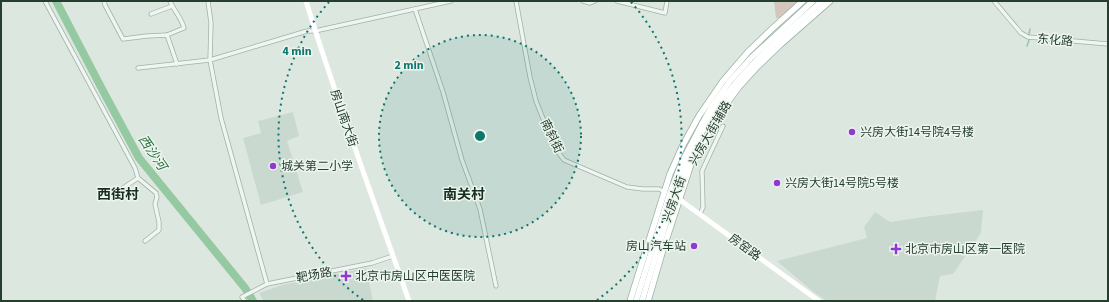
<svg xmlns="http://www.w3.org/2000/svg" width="1109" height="302" viewBox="0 0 1109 302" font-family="'Source Sans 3','Noto Sans SC',sans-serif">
<rect width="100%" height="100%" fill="#dce7e0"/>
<g fill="#cad9cf">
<path d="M293,112L299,136L287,141L303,192L261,205L243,138L261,133L258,121Z"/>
<path d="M983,210L981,233L953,274L940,276L935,301H827L811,290L777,261L867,238L864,227L875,212L890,222L923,217Z"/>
<path d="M366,268L373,301H264L259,293L282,285Z"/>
</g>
<path fill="#d2c6bd" d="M774,1H799L779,18H776Z"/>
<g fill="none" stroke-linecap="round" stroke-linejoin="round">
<g stroke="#95c9a1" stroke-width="1.5">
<path d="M1029,34L1030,29"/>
<path d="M1027,46L1029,40"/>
</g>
<path stroke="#95c9a1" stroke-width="8" d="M56,1L102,89L139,158L245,288L253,301"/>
<g stroke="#a1b1a7" stroke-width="5">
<g id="street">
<path d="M45,1L135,168L138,178L123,188"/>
<path d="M105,1H104L105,5L123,39L147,36L167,35L177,64"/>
<path d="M208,1L211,23L210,60L221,118L267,284"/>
<path d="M516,1L530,77L536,101L552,141L558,152L564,160L627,187L643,189H659L665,192"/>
<path d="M583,1L590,3L595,1"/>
<path d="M617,1L665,13L667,1"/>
<path d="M994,1L1021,33L1028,37L1108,44"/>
<path d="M415,9L443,92L462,160L480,209L496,286"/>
<path d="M151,14L172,6"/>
<path d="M167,35L184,28C181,17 174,11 170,1"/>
<path d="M138,68L210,60L307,31H315L451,1"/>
<path d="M138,178L156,193L157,197L155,204L159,222V230L145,241"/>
<path d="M700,214L703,207L702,171L723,126"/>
<path d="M245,301L242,297L267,284L372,263L393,256"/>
</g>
</g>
<g stroke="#9bb3a3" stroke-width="7">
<g id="primary">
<path d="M630,301L670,174L683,145L699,116L723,81L748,52L774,27L803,1"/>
<path d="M636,301L670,193L682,162L703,122L712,106L730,81L751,58L813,1"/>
<path d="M642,301C649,277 657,253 664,229C677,187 691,145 716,109C744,67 784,35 822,1"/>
<path d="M648,301L662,253L691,164L721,111L738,88L758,66L781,44L830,1"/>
</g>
</g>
<use href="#street" stroke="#eff5f1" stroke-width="3.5"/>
<g stroke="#fff" stroke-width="5">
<path d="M306,1C337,102 374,201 409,301"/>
<path d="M676,197L819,301"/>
</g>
<use href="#primary" stroke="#fff" stroke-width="5.5"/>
</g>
<circle cx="480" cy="136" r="101" fill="#0f766e" fill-opacity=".12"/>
<g fill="none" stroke="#0f766e" stroke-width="2" stroke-dasharray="2 4">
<circle cx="480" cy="136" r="101"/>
<path d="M363 300A202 202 0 0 1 329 2M631 2A202 202 0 0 1 597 300"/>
</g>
<g fill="#903ad4" stroke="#ecf5ee" stroke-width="1.5">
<circle cx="852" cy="132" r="4"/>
<circle cx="273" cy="166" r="4"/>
<circle cx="777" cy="183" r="4"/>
<circle cx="694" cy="246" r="4"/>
<path d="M894 243h4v4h4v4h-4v4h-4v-4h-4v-4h4z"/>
<path d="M344 270h4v4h4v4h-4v4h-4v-4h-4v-4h4z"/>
</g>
<g text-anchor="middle" stroke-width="3" stroke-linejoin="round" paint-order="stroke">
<g font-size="12" fill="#253e2e" stroke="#ecf5ee">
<text transform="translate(1055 40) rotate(5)" y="4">东化路</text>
<text transform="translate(344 118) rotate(71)" y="4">房山南大街</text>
<text transform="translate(710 133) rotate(-60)" y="4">兴房大街辅路</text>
<text transform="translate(552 136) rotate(64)" y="4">南斜街</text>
<text transform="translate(674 199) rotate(-71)" y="4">兴房大街</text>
<text transform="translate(745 247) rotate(36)" y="4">房窑路</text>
<text transform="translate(314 275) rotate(-11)" y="4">靶场路</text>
</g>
<g font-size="12" fill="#253e2e" stroke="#ecf5ee" text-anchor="start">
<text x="860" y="136">兴房大街14号院4号楼</text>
<text x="281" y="170">城关第二小学</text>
<text x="785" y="187">兴房大街14号院5号楼</text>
<text x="686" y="250" text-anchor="end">房山汽车站</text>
<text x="905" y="253">北京市房山区第一医院</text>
<text x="355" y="280">北京市房山区中医医院</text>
</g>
<g font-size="13" font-style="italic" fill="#2e7440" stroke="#ecf5ee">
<text transform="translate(153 152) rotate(56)" y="5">西沙河</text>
</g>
<g font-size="14" font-weight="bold" fill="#182f20" stroke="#ecf5ee">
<text x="118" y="199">西街村</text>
<text x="464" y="199">南关村</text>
</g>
</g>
<circle cx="480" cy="136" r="6" fill="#0f766e" stroke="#ecf5ee" stroke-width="2"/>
<g font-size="12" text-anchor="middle" font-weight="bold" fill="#0f766e" stroke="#ecf5ee" stroke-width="3" stroke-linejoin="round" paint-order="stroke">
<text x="297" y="55">4 min</text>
<text x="409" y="69">2 min</text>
</g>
<rect width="1109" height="302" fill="none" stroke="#253e2e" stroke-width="4"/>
</svg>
